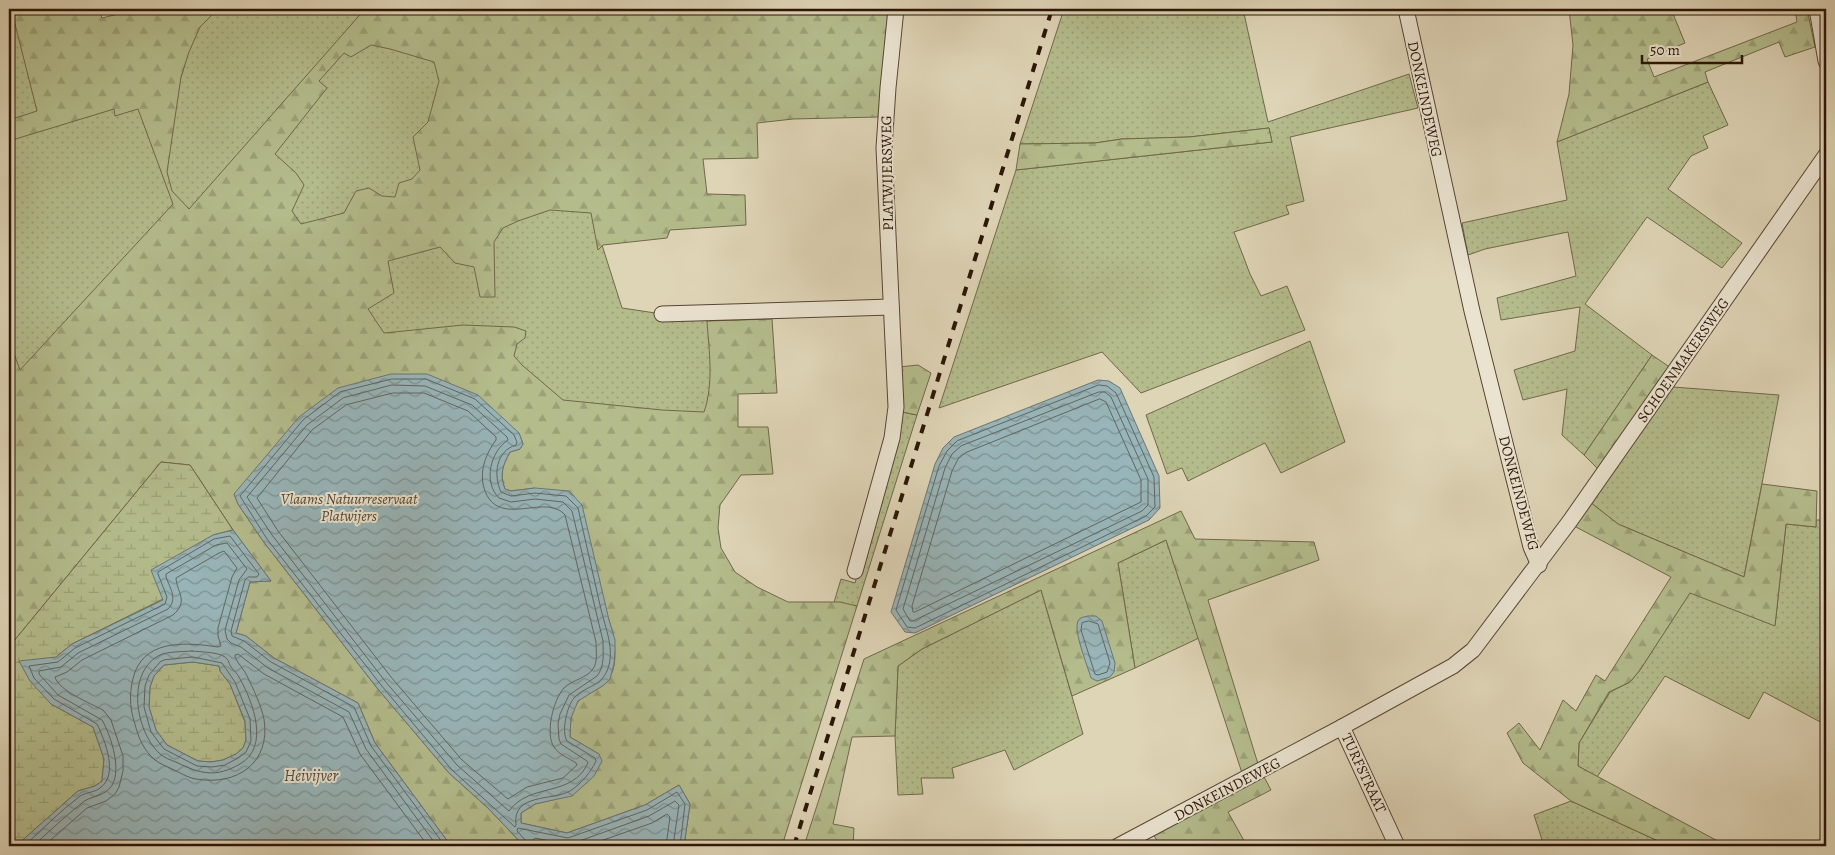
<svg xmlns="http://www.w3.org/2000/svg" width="1835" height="855" viewBox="0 0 1835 855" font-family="Alegreya,serif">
<defs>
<pattern id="grass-dots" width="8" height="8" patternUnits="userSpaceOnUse" patternTransform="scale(1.25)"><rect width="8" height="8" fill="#b4bc8c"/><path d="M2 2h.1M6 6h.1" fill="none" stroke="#9ba177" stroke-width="1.8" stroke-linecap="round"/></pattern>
<pattern id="forest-firs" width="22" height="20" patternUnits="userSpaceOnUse" patternTransform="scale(1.25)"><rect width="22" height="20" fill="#b4bc8c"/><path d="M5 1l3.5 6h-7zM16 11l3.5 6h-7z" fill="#9ba177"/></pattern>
<pattern id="wetland-marsh" width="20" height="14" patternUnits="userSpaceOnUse" patternTransform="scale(1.25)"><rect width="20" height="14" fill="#b4bc8c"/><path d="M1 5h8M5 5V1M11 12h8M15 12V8" fill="none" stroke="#9ba177"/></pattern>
<pattern id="water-waves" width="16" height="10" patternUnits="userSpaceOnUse" patternTransform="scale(1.25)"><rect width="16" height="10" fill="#98b5b9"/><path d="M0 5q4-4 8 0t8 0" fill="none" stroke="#7c9294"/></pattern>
</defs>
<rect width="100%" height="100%" fill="#ded4b6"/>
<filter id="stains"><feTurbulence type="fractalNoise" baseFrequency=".004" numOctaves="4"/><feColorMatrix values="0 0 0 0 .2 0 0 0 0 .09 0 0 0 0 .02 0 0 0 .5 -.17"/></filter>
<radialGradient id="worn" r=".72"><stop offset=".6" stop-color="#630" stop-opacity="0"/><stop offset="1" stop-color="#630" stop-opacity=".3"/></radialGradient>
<g fill="url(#grass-dots)" stroke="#70684a">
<path d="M9,9L181,77L184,67L180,57L209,9H894L887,114L590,126L602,245L622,308L662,314L718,313L695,530L746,598L819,652L841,579L855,583L902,412L917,415L857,606L854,605L781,846H9Z"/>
<path d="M1064,9H1243L1268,122L1409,74L1418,108L1290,137L1304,201L1286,206L1289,214L1234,232L1250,274L1261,296L1287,286L1305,330L1141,393L1102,352L939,408L1016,170L1272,142L1269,128L1189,137L1122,139L1095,143L1020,144Z"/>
<path d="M1708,82L1728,125L1703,136L1708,148L1691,156L1668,189L1742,243L1722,268L1647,217L1585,304L1652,355L1584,455L1562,435L1567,389L1523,400L1514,370L1575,351L1580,307L1501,320L1497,298L1576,276L1568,232L1485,249L1468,255L1462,223L1567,200L1557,142Z"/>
<path d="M1310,341L1345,442L1281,473L1265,443L1188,481L1182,468L1167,474L1146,415Z"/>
<path d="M1673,387L1779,395L1744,577L1618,524L1590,502Z"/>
<path d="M1816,520H1826V725L1764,692L1749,719L1665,676L1597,777L1578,766L1579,743L1610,692L1630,682L1640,670L1690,592L1775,625L1786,524L1816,527Z"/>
<path d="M1166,540L1199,638L1135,668L1118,563Z"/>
<path d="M1041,590L1083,734L1014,770L1005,750L952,768L954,778H921L923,794L898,795L895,736L898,666L922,649Z"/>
<path d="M1571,801L1669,846H1544L1534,815Z"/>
</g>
<g fill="url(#forest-firs)" stroke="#70684a" fill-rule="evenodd">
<path d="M9,9H99L102,18L138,9H256L247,13L213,14L200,27L189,52L181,77L167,172L172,191L189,209L365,9H890L878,117L793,119L757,123L758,158L703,159L707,194L745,195L746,225L670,230L667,238L603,245L598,250L591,213L550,210L518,221L503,228L494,242L495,297H480L474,267L455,263L440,247L388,261L394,293L368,309L384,333L463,325L514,327L526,331L525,338L517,344L514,356L522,365L563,400L662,410L704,412C714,383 709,351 707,321L772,319L777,393L738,394V427H768L773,474L741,475L720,505L718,528L721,548L735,572L757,587L788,602H840L857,606L782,846H684L690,804L679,785L645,805L567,833L521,823V813L535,804L572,795L599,754L570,737C570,725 570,714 577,703C581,697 593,692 599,688C622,674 615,642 609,620L535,488L511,491L505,489C499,474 503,465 510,452L520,449L523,444L519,433L234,494L238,504L263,541L377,688L449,773L488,808L524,846H454L448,842L375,743L358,703L274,658L246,636L236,633L250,582L271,581L233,530L190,465L161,462L9,647V340L20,370L173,204L138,109L115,116L114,109L9,141V120L37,111L14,20ZM371,45L390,49L434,62L439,81L428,122L413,137L420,170L412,179L399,183L395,197L382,196L369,188L356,191L344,213L301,224L292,211L304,185L296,173L275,154L327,88L319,81L344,53L351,57Z"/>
<path d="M1569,9H1671L1685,43L1647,59L1654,77L1797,22L1795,9H1807L1815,47L1785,57L1779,42L1705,72L1708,82L1557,142L1569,94L1573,45Z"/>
<path d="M1269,128L1272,142L1016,170L1020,144L1095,143L1122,139L1189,137Z"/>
<path d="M1652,355L1671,368L1599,470L1584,455Z"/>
<path d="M918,365L931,373L917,415L902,412L899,367Z"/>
<path d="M1762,484L1817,491L1816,527L1786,524L1775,626L1690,593L1640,670L1630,682L1609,692L1579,743L1578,766L1727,846H1669L1571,801L1523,763L1507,733L1519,723L1540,750L1563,700L1576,711L1596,675L1605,681L1671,577L1574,526L1590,502L1618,524L1744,577Z"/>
<path d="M1181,511L1195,539L1314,542L1319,560L1208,600L1258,764L1242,773L1166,540L1118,563L1135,668L1072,696L1041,590L922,649L898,666L895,736L852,737L833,824L854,828L853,846H804L864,659Z"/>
<path d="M1263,775L1271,790L1228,812L1247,846H1160L1152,832Z"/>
</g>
<g fill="url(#wetland-marsh)" stroke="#70684a">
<path d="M161,462L190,465L233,530L213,535L163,599L72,644L56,657L51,704L93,727L104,759L102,781L95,786L78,791L16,846H9V647Z"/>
<path d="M193,662L219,666L220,671L230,684L245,722L246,740L243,748L236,754L223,760L211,762L198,761L167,745L156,730L149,707L150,687L154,676L164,665Z"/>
</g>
<g fill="url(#water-waves)" stroke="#6d7572" fill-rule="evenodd">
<path d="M391,374H427L478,395L519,433L523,444L520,449L510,452C503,465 499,474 505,489L511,491L535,488L569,491L582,505L609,620L615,640V650L614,664L610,679L604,685L578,701L571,718L570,737L599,754L602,761L594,776L572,796L535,804L521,813V823L567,833L645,805L679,785L690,804L684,846H524L488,808L449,773L377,688L263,541L238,504L234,494L299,417L338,388Z"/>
<path d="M1098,380L1109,381L1120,388L1159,476L1160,508L1149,520L915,633L905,632L891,612L935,464L943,448L954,437Z"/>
<path d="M233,530L271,581L250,582L236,633L246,636L274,658L358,703L375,743L448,842L454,846H16L78,791L95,786L102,781L104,759L93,727L51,704L30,681L19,661L56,657L72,644L163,600L151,570L213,535ZM193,662L219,666L220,671L230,684L245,721L246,740L243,748L236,754L223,760L211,762L198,761L167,745L156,730L149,707L150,687L154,676L164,665Z"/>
<path d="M1088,616H1096L1102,621L1115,663L1114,672L1110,677L1097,681L1091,678C1088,667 1073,631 1078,621C1080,617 1084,617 1088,616Z"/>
</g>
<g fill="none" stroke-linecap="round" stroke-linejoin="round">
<g stroke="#626560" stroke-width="1">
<path d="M392,379H426L475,399L514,435L517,442L516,445C496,451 493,475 501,492L511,496L535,493L566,496L578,508C585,540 593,573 600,605C604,625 614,645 609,665C603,688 587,684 574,698C567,706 561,732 567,741L595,758L596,761C591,772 581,784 570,791C552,801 512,793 516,825L515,827L452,770L381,685L267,539L240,496L303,420L340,392Z"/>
<path d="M392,385L425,386L472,405L507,437L508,440C490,452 483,482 499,498L511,502L535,499L563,502L572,511L603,641C603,653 605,666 597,676L569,695L560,714L558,724L559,739L561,744L587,761L588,763C572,798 530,782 509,811L457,765L385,681L272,535L247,497L307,425L343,398Z"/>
<path d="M1099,385L1107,386L1116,393L1154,477L1155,507L1146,516L915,628L907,627L896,610L939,466L947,451L957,441Z"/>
<path d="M1099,392H1105L1111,397L1148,479V505L1142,511L913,621H910L903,609L945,468L952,454L961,446Z"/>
<path d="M393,393H424L468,411L496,437V440C487,452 480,468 483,484C494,533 545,491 565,515L596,642C596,650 598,662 593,669C587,678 572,680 564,688C553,700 545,734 554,747C559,755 569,758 576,763L577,765L563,778L527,787L508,799L462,760L391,677L278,531L257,498L312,430L346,405Z"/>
<path d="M1100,399L1106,402L1141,480V502L915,612H913L912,606L952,471L958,459L965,453Z"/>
<path d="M1089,621L1098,624L1110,663L1107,672L1098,675L1095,674L1081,630L1082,623Z"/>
<path d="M192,651C201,652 218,652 225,657C229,660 229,664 231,667C234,671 238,674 240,679C253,702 270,747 240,764C216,778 200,774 176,762C171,760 164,758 159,753C136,731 126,675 158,656C167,651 182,652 192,651Z"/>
<path d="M193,657L222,663L235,682L250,719L251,741L246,752L238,758L225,765L212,767L197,766L164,749L151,732L144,707L145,686L149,675L160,662L164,660Z"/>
<path d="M24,846C42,830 59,812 79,797C85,792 94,793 100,788C119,775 105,741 97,724L54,699L34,678L29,666L58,662L75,648L165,604L167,597L158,574V572L214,539L230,536L259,574L257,577H248L245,580L231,631L232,636L244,641L271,662L354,707L371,746L445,846"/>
<path d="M33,846C49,832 65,816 82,803C90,796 101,797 109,789C124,775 111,735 102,720L58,695L39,674V671L61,667L78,653L168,609C178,599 170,588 166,577V574L216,545L227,543L247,569L239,580L225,630L227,639L231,643L241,647L268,668L349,712L366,749L437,846"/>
<path d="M44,846L87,808L106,801L115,794L119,787L123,771V756L111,720L103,710C90,703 59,691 55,677L67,672L82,660L173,615C189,601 177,593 176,578L219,553L224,551L237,568L232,577L218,628V636L221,646L218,647C190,643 148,638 135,672C129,689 129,707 135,724C138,737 144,751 155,760C160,764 166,766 172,769C179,772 188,778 196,779C237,786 271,763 264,719C261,705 253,688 247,676C244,669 238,664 235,657V655L238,654L264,674L343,717L360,754L428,846"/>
<path d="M527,846L526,841L517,831L518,828L568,838L647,810L677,792L685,804L680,846"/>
<path d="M534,846L533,840L535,838L565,844H571L649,816L675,801L679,805L673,846"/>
<path d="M586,846L652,823L667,814L670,817L666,846"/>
</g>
<g stroke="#584533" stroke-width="17">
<g id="minor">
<path d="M1406,9L1472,311L1531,547L1539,565"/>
<path d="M1817,9L1826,61"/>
<path d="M662,314L891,307"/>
<path d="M855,571L892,438L896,407L884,148L888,88L896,9"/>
<path d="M1342,727L1397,846"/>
<path d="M1118,846L1342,727L1453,666L1473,650L1570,521L1826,155"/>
</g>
</g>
<use href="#minor" stroke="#eae3d0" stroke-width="15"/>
<path stroke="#2c1507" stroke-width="4" stroke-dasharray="9 9" stroke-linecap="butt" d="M794,846L1052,9"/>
</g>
<g text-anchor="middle" stroke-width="4" stroke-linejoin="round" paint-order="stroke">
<g font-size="15" fill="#2c1507" stroke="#eae3d0">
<text transform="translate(1425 99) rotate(78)" y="5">DONKEINDEWEG</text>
<text transform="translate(887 173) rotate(-91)" y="5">PLATWIJERSWEG</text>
<text transform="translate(1683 360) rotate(-55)" y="5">SCHOENMAKERSWEG</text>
<text transform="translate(1519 493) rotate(75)" y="5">DONKEINDEWEG</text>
<text transform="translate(1364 773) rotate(65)" y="5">TURFSTRAAT</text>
<text transform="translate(1227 789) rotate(-28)" y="5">DONKEINDEWEG</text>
</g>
<g font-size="15" font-style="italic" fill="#55472f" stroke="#eae3d0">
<text x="349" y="504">Vlaams Natuurreservaat<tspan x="349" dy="17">Platwijers</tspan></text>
</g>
<g font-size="16" font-style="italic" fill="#524d45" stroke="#eae3d0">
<text x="311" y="781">Heivijver</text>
</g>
</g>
<rect width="1835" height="855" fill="none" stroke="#ded4b6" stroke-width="30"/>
<rect x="10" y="10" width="1815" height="835" fill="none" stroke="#2c1507" stroke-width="2.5"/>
<rect x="15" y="15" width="1805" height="825" fill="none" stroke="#2c1507"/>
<path d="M1642 55v8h100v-8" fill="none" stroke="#2c1507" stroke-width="2.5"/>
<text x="1650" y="55" font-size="15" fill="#2c1507" stroke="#eae3d0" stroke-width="4" paint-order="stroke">50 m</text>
<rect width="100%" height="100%" filter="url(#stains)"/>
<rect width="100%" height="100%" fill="url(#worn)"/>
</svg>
